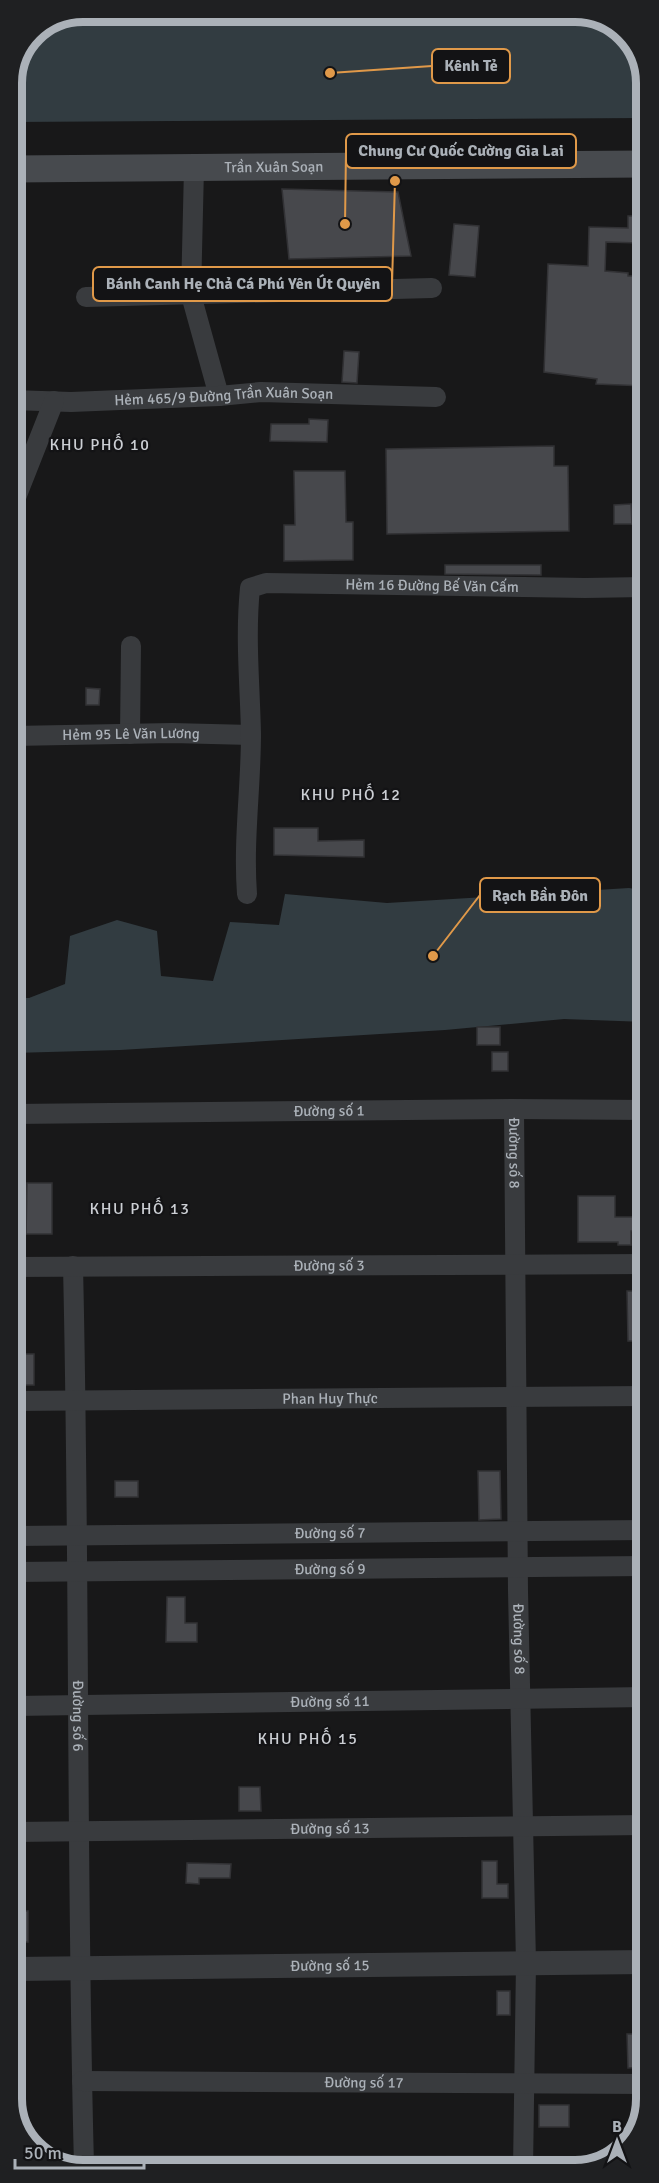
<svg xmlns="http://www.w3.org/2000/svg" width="659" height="2183" viewBox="0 0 659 2183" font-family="Signika,sans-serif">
<rect width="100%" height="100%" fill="#181819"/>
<path fill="#242426" d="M14,2079L24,2080L23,2132L14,2117Z"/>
<g fill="#323c41">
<path d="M84,12H580L622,30L645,66V118L12,122V80L33,33Z"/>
<path d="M629,888L646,891V1022L564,1019L445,1030L120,1050L13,1053V998H29L65,984L70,936L117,920L157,931L161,976L213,981L230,922L279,925L285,894L387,903Z"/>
</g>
<g fill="#47484c" stroke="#323235" stroke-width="1.5">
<path d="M282,189L398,192L411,256L289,259Z"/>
<path d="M628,216H641L640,243L606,242L605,271L628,273V276H640V290L645,289V386L596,384L597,379L544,372L548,264L588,266L589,227L628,228Z"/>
<path d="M454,224L479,226L475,277L449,275Z"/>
<path d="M344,351L359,352L357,383L342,382Z"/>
<path d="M309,419L328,420L327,442L270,441L271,424H309Z"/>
<path d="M554,446V466H568L569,531L387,534L386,449Z"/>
<path d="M294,471H345L346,522H353V560L284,561V525H295Z"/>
<path d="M631,504L632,524H614V505Z"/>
<path d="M445,565H541V575L445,574Z"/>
<path d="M86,688L100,689L99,705H86Z"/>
<path d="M274,828H318V841L364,840V857L274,855Z"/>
<rect x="477" y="1027" width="23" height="18"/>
<rect x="492" y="1052" width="16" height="19"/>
<path d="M27,1183H52V1234H26Z"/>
<path d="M578,1196H615V1217H638V1231H631V1245H618V1242H578Z"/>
<path d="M627,1291H643V1341H628Z"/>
<rect x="14" y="1354" width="20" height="31"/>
<path d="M478,1471H500L501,1519L479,1520Z"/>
<rect x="115" y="1481" width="23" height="16"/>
<path d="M167,1597H185V1623H197V1642H166Z"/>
<path d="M239,1787H260L261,1811H239Z"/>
<path d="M482,1861H497V1884H508V1898H482Z"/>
<path d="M187,1863L231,1864L230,1878H199V1884L186,1883Z"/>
<rect x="14" y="1911" width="14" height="31"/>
<rect x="497" y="1991" width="13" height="24"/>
<path d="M627,2034H646L647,2067L628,2068Z"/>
<rect x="539" y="2105" width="30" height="22"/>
</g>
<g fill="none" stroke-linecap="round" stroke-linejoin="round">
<g stroke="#393b3e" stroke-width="20">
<path d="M194,168L191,295L219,396"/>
<path d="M86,297L432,288"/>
<path id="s1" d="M12,400L71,402L219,396L261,392L436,397"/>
<path d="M13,505L54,401"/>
<path d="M130,734L131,646"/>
<path id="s2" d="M13,736L172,733L251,735"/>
<path id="s3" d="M247,894C243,841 251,787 251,734C250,685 245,637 250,588L266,583L585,588L645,587"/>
<path id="s4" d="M514,1109L518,1591L526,1963L523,2169"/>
<path id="s5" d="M13,1114L514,1109L646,1110"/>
<path id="s6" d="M73,1266C80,1566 76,1866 84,2165L598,2166"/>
<path id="s7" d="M13,1267L646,1264"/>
<path id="s8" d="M14,1401L646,1396"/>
<path id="s9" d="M14,1536L646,1530"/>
<path id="s10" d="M14,1572L646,1566"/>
<path id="s11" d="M14,1706L647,1697"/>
<path id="s12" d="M14,1832L647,1825"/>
<path id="s13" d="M82,2081L647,2084"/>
</g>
<path stroke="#393b3e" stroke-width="24" id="s14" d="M14,1969L647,1962"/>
<path stroke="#474a4e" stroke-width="27" id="s15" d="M12,169L645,164"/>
</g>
<g text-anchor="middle" stroke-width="4.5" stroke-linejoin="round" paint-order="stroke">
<g font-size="15" fill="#abb1b8" stroke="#131315">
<text dy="5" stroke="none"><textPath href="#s15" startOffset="262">Trần Xuân Soạn</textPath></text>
<text dy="5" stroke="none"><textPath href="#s1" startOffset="212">Hẻm 465/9 Đường Trần Xuân Soạn</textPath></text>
<text dy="5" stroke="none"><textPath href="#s3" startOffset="489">Hẻm 16 Đường Bế Văn Cấm</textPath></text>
<text dy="5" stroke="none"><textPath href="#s2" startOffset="118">Hẻm 95 Lê Văn Lương</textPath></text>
<text dy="5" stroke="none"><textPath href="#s5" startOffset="316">Đường số 1</textPath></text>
<text dy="5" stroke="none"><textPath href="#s4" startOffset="44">Đường số 8</textPath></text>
<text dy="5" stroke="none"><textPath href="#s7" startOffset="316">Đường số 3</textPath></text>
<text dy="5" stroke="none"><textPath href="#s8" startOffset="316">Phan Huy Thực</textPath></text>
<text dy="5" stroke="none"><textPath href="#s9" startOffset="316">Đường số 7</textPath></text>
<text dy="5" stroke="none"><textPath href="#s10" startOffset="316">Đường số 9</textPath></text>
<text dy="5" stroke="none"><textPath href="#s4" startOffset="530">Đường số 8</textPath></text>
<text dy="5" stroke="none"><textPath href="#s11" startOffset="316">Đường số 11</textPath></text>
<text dy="5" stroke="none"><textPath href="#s6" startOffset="450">Đường số 6</textPath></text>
<text dy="5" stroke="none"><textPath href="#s12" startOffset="316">Đường số 13</textPath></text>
<text dy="5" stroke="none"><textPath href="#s14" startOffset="316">Đường số 15</textPath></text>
<text dy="5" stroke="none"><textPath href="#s13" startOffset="282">Đường số 17</textPath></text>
</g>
<g font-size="16" letter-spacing="1.5" fill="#cccfd4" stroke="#131315">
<text x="100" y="450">KHU PHỐ 10</text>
<text x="351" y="800">KHU PHỐ 12</text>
<text x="140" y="1214">KHU PHỐ 13</text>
<text x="308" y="1744">KHU PHỐ 15</text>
</g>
</g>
<path d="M0 0H659V2183H0ZM83 22H575A61 61 0 0 1 636 83V2099A61 61 0 0 1 575 2160H83A61 61 0 0 1 22 2099V83A61 61 0 0 1 83 22Z" fill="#1f2022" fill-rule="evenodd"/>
<path fill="none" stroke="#abb1b8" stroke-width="8" d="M83 22H575A61 61 0 0 1 636 83V2099A61 61 0 0 1 575 2160H83A61 61 0 0 1 22 2099V83A61 61 0 0 1 83 22Z"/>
<path fill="none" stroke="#e09949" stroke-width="2" d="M330 73L432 66M345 224L346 151M395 181L392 284M433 956L480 895"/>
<g fill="#e09949" stroke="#131315" stroke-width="2">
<circle cx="330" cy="73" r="6"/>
<circle cx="345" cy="224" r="6"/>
<circle cx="395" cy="181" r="6"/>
<circle cx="433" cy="956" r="6"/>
</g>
<g fill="#131315" stroke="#e09949" stroke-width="2">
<rect x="432" y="49" width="78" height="34" rx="6"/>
<rect x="346" y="134" width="230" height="34" rx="6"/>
<rect x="93" y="267" width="299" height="34" rx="6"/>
<rect x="480" y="878" width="120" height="34" rx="6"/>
</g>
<g font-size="16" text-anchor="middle" font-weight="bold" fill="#abb1b8">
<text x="471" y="71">Kênh Tẻ</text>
<text x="461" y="156">Chung Cư Quốc Cường Gia Lai</text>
<text x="243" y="289">Bánh Canh Hẹ Chả Cá Phú Yên Út Quyên</text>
<text x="540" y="901">Rạch Bần Đôn</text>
</g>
<g transform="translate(617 2141)" stroke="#131315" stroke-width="4.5" paint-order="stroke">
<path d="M0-4.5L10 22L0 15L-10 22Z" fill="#abb1b8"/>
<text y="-9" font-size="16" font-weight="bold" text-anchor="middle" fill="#abb1b8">B</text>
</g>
<path d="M15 2159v9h129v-9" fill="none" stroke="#abb1b8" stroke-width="3"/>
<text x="24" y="2159" font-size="18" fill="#abb1b8" stroke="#131315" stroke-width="4.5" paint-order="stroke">50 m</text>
</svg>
